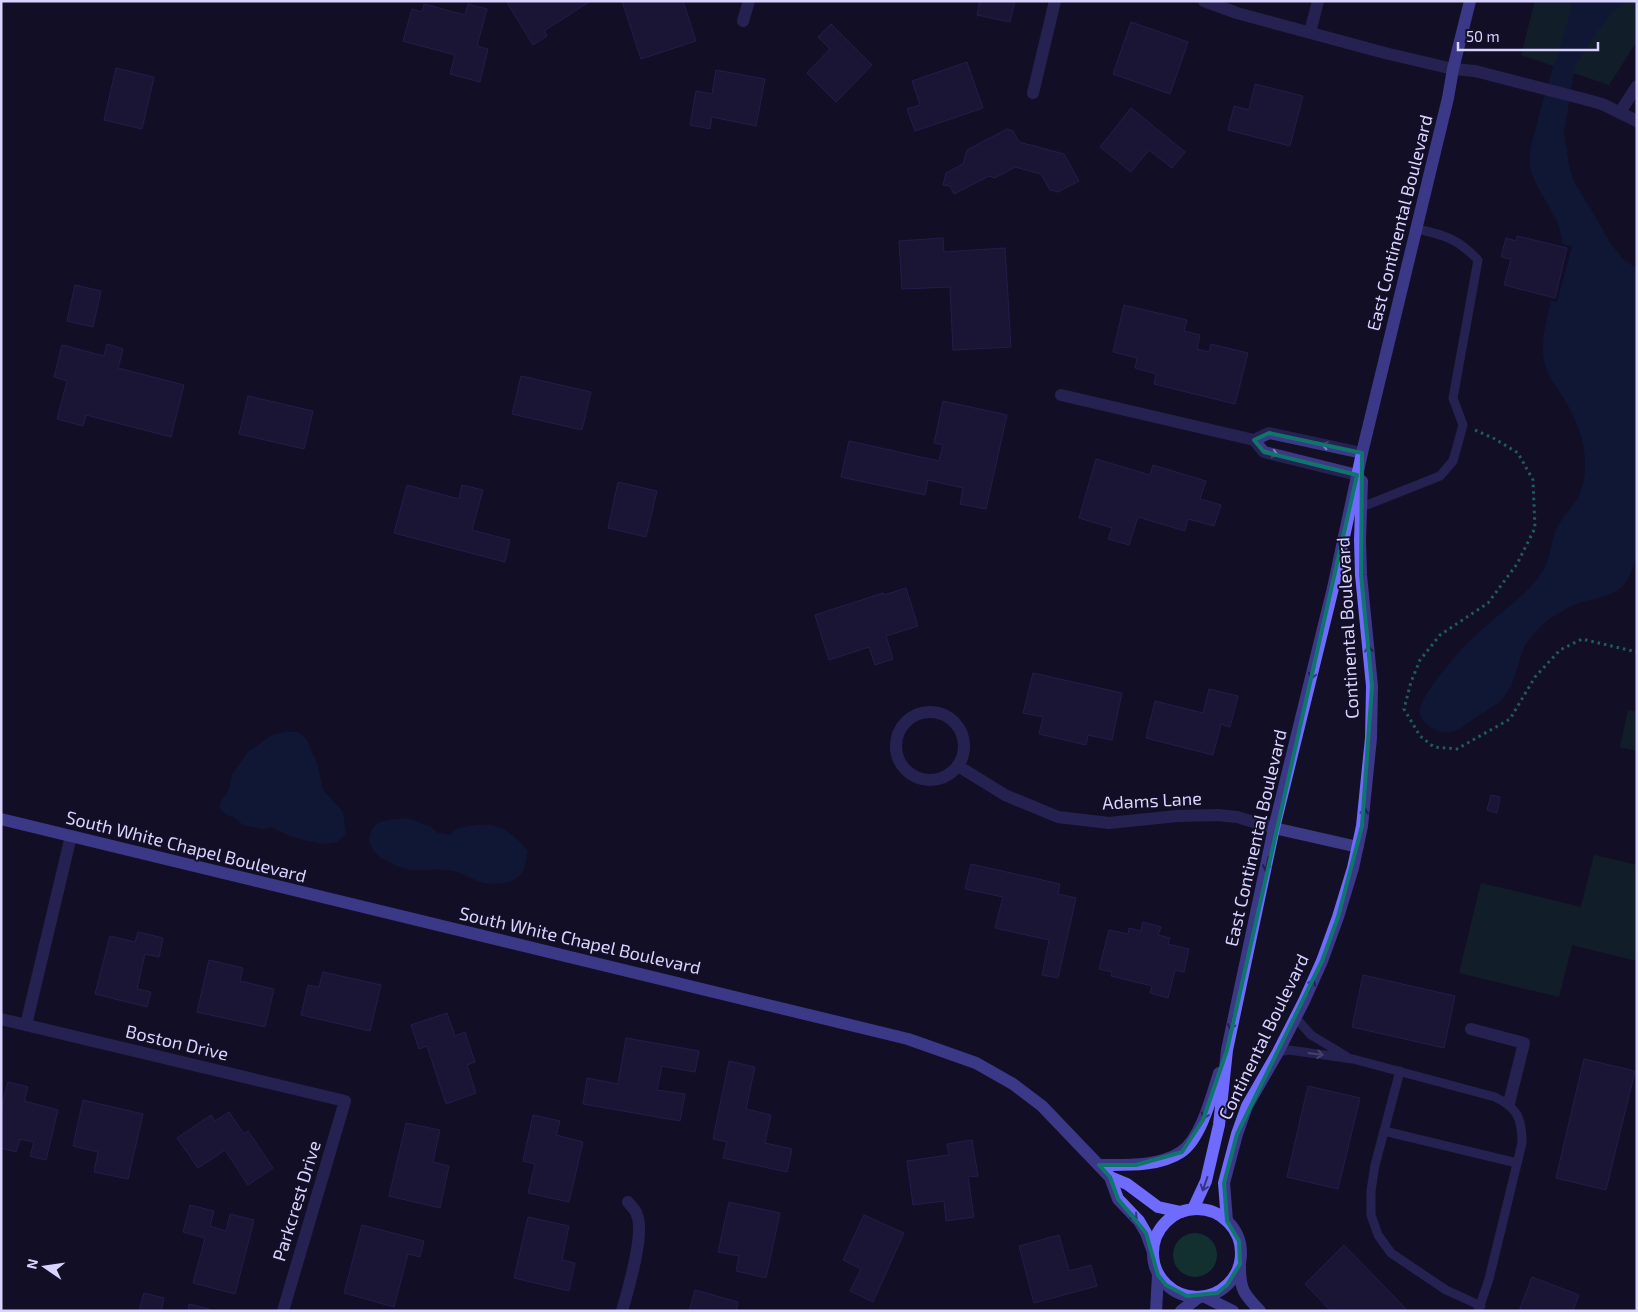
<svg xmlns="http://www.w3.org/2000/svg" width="1638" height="1312" viewBox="0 0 1638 1312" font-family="'Exo 2',sans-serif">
<rect width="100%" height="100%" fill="#130f26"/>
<g fill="#12302f">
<path d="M1535,1H1637V41L1609,85L1521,55Z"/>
<path d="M1628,710L1637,712V751L1620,747Z"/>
<path d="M1594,855L1637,865V961L1572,945L1559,997L1459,973L1481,883L1581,907Z"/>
<circle cx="1195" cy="1255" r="22"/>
</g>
<g fill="#0c2248">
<path d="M1572,1H1625L1612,13L1599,29L1575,66L1564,132L1569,166L1574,182L1590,208L1611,244L1623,259L1637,269V555C1633,565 1630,580 1622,587C1612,596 1597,598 1585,601C1569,606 1553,615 1540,627C1536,632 1530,637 1527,642C1517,659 1517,681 1504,697C1496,707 1482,712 1472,720C1460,728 1451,737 1436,730C1428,726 1419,720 1420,710C1422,700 1429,690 1435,682C1450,661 1467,643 1486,626C1503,611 1521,599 1536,581C1553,561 1548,546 1558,526C1564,514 1575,506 1580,493C1592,464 1582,428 1566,402C1558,388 1547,376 1544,360C1540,341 1547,320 1551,301L1557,302L1572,247L1562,243C1563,217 1535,193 1530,166C1528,154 1533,140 1536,128C1545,89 1559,52 1570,14Z"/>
<path d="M284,732H297L306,738L318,766L323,790L343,812L346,834L337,842L323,844L308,841L290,836L271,827L263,829L243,825L234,817L226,815L220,808L221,801L229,790L232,775L248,752L271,736Z"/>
<path d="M408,818L431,827L438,833L449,835C456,829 461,827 470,826C496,821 512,831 528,851C526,859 525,871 519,876C511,883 495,885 485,883C474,881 464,873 453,871C426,866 412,877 386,860C381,858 377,855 374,851C370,845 368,839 371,832C375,818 396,820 408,818Z"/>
</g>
<g fill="#241b47" stroke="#3b2d73">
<path d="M506,1H588L589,2L544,31L547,36L533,45Z"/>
<path d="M622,1H683L696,41L641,59Z"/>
<path d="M980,1H1015L1010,22L977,15Z"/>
<path d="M424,4L465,15L468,4L487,9L477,46L488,49L480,82L450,74L455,55L403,41L412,9L422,12Z"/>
<path d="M1131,22L1188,42L1170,94L1113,74Z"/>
<path d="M831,24L872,65L836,102L807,73L830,49L818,37Z"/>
<path d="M967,62L983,108L915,131L907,109L920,105L912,81Z"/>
<path d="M116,68L154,77L142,129L104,120Z"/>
<path d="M716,70L765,79L756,126L712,117L710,129L690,125L696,91L712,94Z"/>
<path d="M1255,84L1303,96L1290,146L1228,130L1234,106L1249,110Z"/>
<path d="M1131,108L1185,152L1172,168L1149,150L1131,172L1100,147Z"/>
<path d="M1007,129L1013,131L1019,142L1064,154L1079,181L1058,192L1050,190L1041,174L1015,167L995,178L989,176L954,194L950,186L943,185L946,173L963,164L967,150Z"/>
<path d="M1517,236L1567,248L1555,298L1504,285L1511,259L1501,257L1506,238L1516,241Z"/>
<path d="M943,238L944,252L1005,248L1011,347L953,350L950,287L902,289L899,241Z"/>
<path d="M75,285L101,291L93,327L67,321Z"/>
<path d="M1124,305L1187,320L1184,331L1200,335L1197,349L1209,352L1211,344L1248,353L1235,404L1154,384L1156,374L1135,368L1137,358L1113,352Z"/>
<path d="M107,344L123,349L118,368L184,385L171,437L86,415L83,426L57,419L67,381L54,377L62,345L104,356Z"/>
<path d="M521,376L591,392L582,430L512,414Z"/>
<path d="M248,396L313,411L304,449L239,434Z"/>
<path d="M943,401L1007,415L986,509L960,504L963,488L928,480L925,495L841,477L849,441L939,461L943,445L934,443Z"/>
<path d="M1096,459L1150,475L1153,465L1206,481L1200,499L1221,505L1214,526L1188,519L1185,531L1138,517L1129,545L1108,539L1112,528L1079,518Z"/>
<path d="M618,482L657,491L646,537L608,528Z"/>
<path d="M407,485L459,499L462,485L483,490L472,530L510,540L505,562L394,533Z"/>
<path d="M906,588L918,626L886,636L893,659L875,665L869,647L829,660L815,615L883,593L884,595Z"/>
<path d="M1033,673L1122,693L1112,740L1088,735L1086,745L1039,734L1043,717L1023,713Z"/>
<path d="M1209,689L1238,696L1230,727L1221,724L1213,755L1146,738L1155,701L1203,713Z"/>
<path d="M1491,795L1500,797L1497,813L1487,810Z"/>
<path d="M971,864L1060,884L1058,894L1076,898L1058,978L1042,975L1049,940L995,928L1003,897L965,889Z"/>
<path d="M1143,922L1161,927L1158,935L1170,938L1168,944L1189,949L1184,972L1175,970L1168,998L1150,993L1152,986L1111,976L1112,972L1099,969L1109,930L1128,934L1129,928L1141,931Z"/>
<path d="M138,932L163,938L159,957L145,954L137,989L151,992L147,1007L95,994L110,936L135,942Z"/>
<path d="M209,960L243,968L240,981L274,989L265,1027L197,1012Z"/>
<path d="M323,972L381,985L370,1031L301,1015L308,985L319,987Z"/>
<path d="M1363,975L1455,996L1444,1048L1352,1027Z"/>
<path d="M447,1013L455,1036L465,1032L475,1062L467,1065L476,1093L446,1104L427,1046L419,1049L411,1025Z"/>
<path d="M626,1038L699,1051L695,1072L662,1066L657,1090L685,1094L680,1121L583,1104L587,1078L618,1084Z"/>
<path d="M1584,1059L1635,1071L1606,1190L1556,1178Z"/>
<path d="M729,1061L755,1067L746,1109L771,1115L765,1143L792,1149L787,1172L723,1158L727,1142L713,1139Z"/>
<path d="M8,1082L28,1087L24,1101L58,1110L46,1160L30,1156L34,1142L20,1139L16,1152L1,1148V1110Z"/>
<path d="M1308,1086L1360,1098L1338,1189L1287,1177Z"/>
<path d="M83,1100L143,1114L128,1179L94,1172L98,1152L73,1146Z"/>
<path d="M229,1112L244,1134L248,1131L273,1168L248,1185L225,1150L198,1168L177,1138L211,1115L215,1121Z"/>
<path d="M533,1115L560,1121L556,1135L583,1142L569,1202L528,1193L535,1164L523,1161Z"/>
<path d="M406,1123L440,1130L433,1162L449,1166L440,1208L389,1196Z"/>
<path d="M972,1140L978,1176L968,1177L974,1217L946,1221L944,1201L913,1205L907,1161L949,1155L947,1144Z"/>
<path d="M729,1202L780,1213L766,1278L736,1271L739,1256L718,1252Z"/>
<path d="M190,1205L214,1211L210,1226L226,1231L230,1214L254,1220L235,1294L193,1283L205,1238L183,1232Z"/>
<path d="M864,1215L904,1233L873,1302L850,1291L861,1269L843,1260Z"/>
<path d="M528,1217L569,1226L562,1260L575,1263L569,1291L514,1278Z"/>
<path d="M362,1225L424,1241L420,1257L408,1254L394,1307L344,1293Z"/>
<path d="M1059,1235L1069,1271L1091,1265L1097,1286L1034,1303L1019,1246Z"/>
<path d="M1344,1245L1408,1311H1331L1305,1284Z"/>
<path d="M1532,1277L1579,1295L1573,1311H1519Z"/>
<path d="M695,1290L738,1302L736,1311H689Z"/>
<path d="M144,1293L164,1298L161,1311H139Z"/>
<path d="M189,1304L209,1309V1311H188Z"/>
</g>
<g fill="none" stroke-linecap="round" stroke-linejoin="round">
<path stroke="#2fb8b0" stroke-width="3" stroke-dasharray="2.5 4" stroke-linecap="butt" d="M1475,430L1495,439L1518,453L1533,480L1535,528L1517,564L1488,603L1440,635L1420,660L1411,682L1404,709L1420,736L1434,747L1457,749L1510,719L1535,677L1560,650L1582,639L1637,652"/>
<g stroke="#3d3a85" stroke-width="9">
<path d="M1362,507L1440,476L1453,461L1463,425L1453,398L1478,260C1458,239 1445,235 1417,229"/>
<path d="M1296,1018L1311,1035L1346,1056"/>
<path d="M1278,1052L1289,1050L1353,1059L1495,1097C1518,1108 1522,1119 1522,1143L1489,1279L1478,1311"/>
<path d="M1400,1071L1375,1165L1371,1191V1215L1378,1235L1391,1253L1446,1290L1481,1306"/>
<path d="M1384,1131L1517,1163"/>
</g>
<g stroke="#3d3a85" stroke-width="12">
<path d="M1204,1L1237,13L1385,53L1453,69L1475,71L1584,99L1602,104L1637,121"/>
<path d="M743,21L749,1"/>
<path d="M1310,32L1318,1"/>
<path d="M1033,93L1055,1"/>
<path d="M1620,112L1637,86"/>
<path d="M1061,395L1254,440L1269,433L1362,453"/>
<path d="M1254,440L1264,452L1357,475"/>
<circle cx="930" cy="746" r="34"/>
<path d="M958,766L1005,795L1058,817L1109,823L1177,816L1217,815L1237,817L1274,828L1358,847"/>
<path d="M1,1019L345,1101L283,1311"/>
<path d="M26,1025L71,836"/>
<path d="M1471,1029L1524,1043L1509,1103"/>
<path d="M622,1311C628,1290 645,1234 637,1215C636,1210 631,1206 628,1202"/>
</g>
<g stroke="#6f6bff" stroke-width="12">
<path d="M1,819L908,1039L976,1063L1013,1084L1042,1106L1110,1177L1118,1199L1139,1221L1146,1233L1153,1252"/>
<path d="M1099,1165C1124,1165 1159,1167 1181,1152C1201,1139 1212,1095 1219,1073"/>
<path d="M1110,1177L1127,1184L1158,1207L1181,1212"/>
<path d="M1193,1209L1206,1181L1219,1125L1227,1050L1274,828L1333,588L1362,453L1448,98L1453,69L1470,1"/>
<circle cx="1197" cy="1253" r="44"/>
<path d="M1227,1221L1224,1183L1237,1134L1247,1106L1278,1052L1304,1001L1322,961L1338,917L1353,868L1362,826L1371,738L1372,686L1361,575L1360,540L1362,481"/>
<path d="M1240,1267C1240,1290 1244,1294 1260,1311"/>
<path d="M1205,1297L1233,1311"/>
<path d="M1156,1311L1158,1275"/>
<path d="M1181,1311L1199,1297"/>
</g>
</g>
<defs><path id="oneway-shaft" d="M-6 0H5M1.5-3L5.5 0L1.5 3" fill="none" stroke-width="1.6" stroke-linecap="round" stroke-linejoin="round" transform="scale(1.25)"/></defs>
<g stroke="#837fbc">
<use href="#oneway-shaft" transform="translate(1329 446) rotate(-168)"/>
<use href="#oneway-shaft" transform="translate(1271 453) rotate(17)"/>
<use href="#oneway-shaft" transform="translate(1316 1054) rotate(8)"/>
</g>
<g stroke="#38347d">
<use href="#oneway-shaft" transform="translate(1369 653) rotate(-95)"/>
<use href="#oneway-shaft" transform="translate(1313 672) rotate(104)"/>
<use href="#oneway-shaft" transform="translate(1364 815) rotate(-83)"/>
<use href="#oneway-shaft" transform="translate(1267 864) rotate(102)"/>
<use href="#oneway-shaft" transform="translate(1311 986) rotate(-67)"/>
<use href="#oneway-shaft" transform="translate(1232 1023) rotate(102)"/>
<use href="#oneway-shaft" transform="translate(1206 1112) rotate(109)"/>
<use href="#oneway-shaft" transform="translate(1205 1184) rotate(109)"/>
<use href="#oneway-shaft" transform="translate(1132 1214) rotate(47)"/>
</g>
<path d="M0 0H1638V1312H0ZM1269,433L1362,453L1361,575L1372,686L1362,826L1338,917L1322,961L1237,1134L1224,1183L1227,1221L1239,1241L1240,1264L1227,1285L1217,1293L1187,1296L1166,1285L1158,1275L1146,1233L1118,1199L1110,1177L1099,1165H1136L1182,1152L1203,1120L1227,1050L1357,475L1264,452L1254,440Z" fill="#130f26" fill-opacity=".55" fill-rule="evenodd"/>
<path fill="none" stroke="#0f766e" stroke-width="4" stroke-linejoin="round" d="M1269,433L1362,453L1361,575L1372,686L1362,826L1338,917L1322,961L1237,1134L1224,1183L1227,1221L1239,1241L1240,1264L1227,1285L1217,1293L1187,1296L1166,1285L1158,1275L1146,1233L1118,1199L1110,1177L1099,1165H1136L1182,1152L1203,1120L1227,1050L1357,475L1264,452L1254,440Z"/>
<g text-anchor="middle" stroke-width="4" stroke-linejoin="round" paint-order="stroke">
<g font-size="18" fill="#d9d4ff" stroke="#130f26">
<text transform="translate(1400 223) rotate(-76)" y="6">East Continental Boulevard</text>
<text transform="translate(1348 628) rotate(-93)" y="6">Continental Boulevard</text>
<text transform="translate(1152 801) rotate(-3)" y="6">Adams Lane</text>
<text transform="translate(1256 838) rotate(-77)" y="6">East Continental Boulevard</text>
<text transform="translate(186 847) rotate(14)" y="6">South White Chapel Boulevard</text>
<text transform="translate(580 941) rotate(13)" y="6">South White Chapel Boulevard</text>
<text transform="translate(1264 1037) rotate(-64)" y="6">Continental Boulevard</text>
<text transform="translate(177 1043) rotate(13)" y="6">Boston Drive</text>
<text transform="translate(297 1201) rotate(-73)" y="6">Parkcrest Drive</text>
</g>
</g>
<rect width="1638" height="1312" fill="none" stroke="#d9d4ff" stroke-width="5"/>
<g transform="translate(45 1267) rotate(283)" stroke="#130f26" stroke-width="4" paint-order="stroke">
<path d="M0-4L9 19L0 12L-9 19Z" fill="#d9d4ff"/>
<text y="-8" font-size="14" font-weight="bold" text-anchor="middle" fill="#d9d4ff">N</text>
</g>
<path d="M1458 42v8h140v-8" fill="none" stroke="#d9d4ff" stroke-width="2.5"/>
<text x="1466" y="42" font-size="15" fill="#d9d4ff" stroke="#130f26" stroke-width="4" paint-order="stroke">50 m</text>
</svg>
